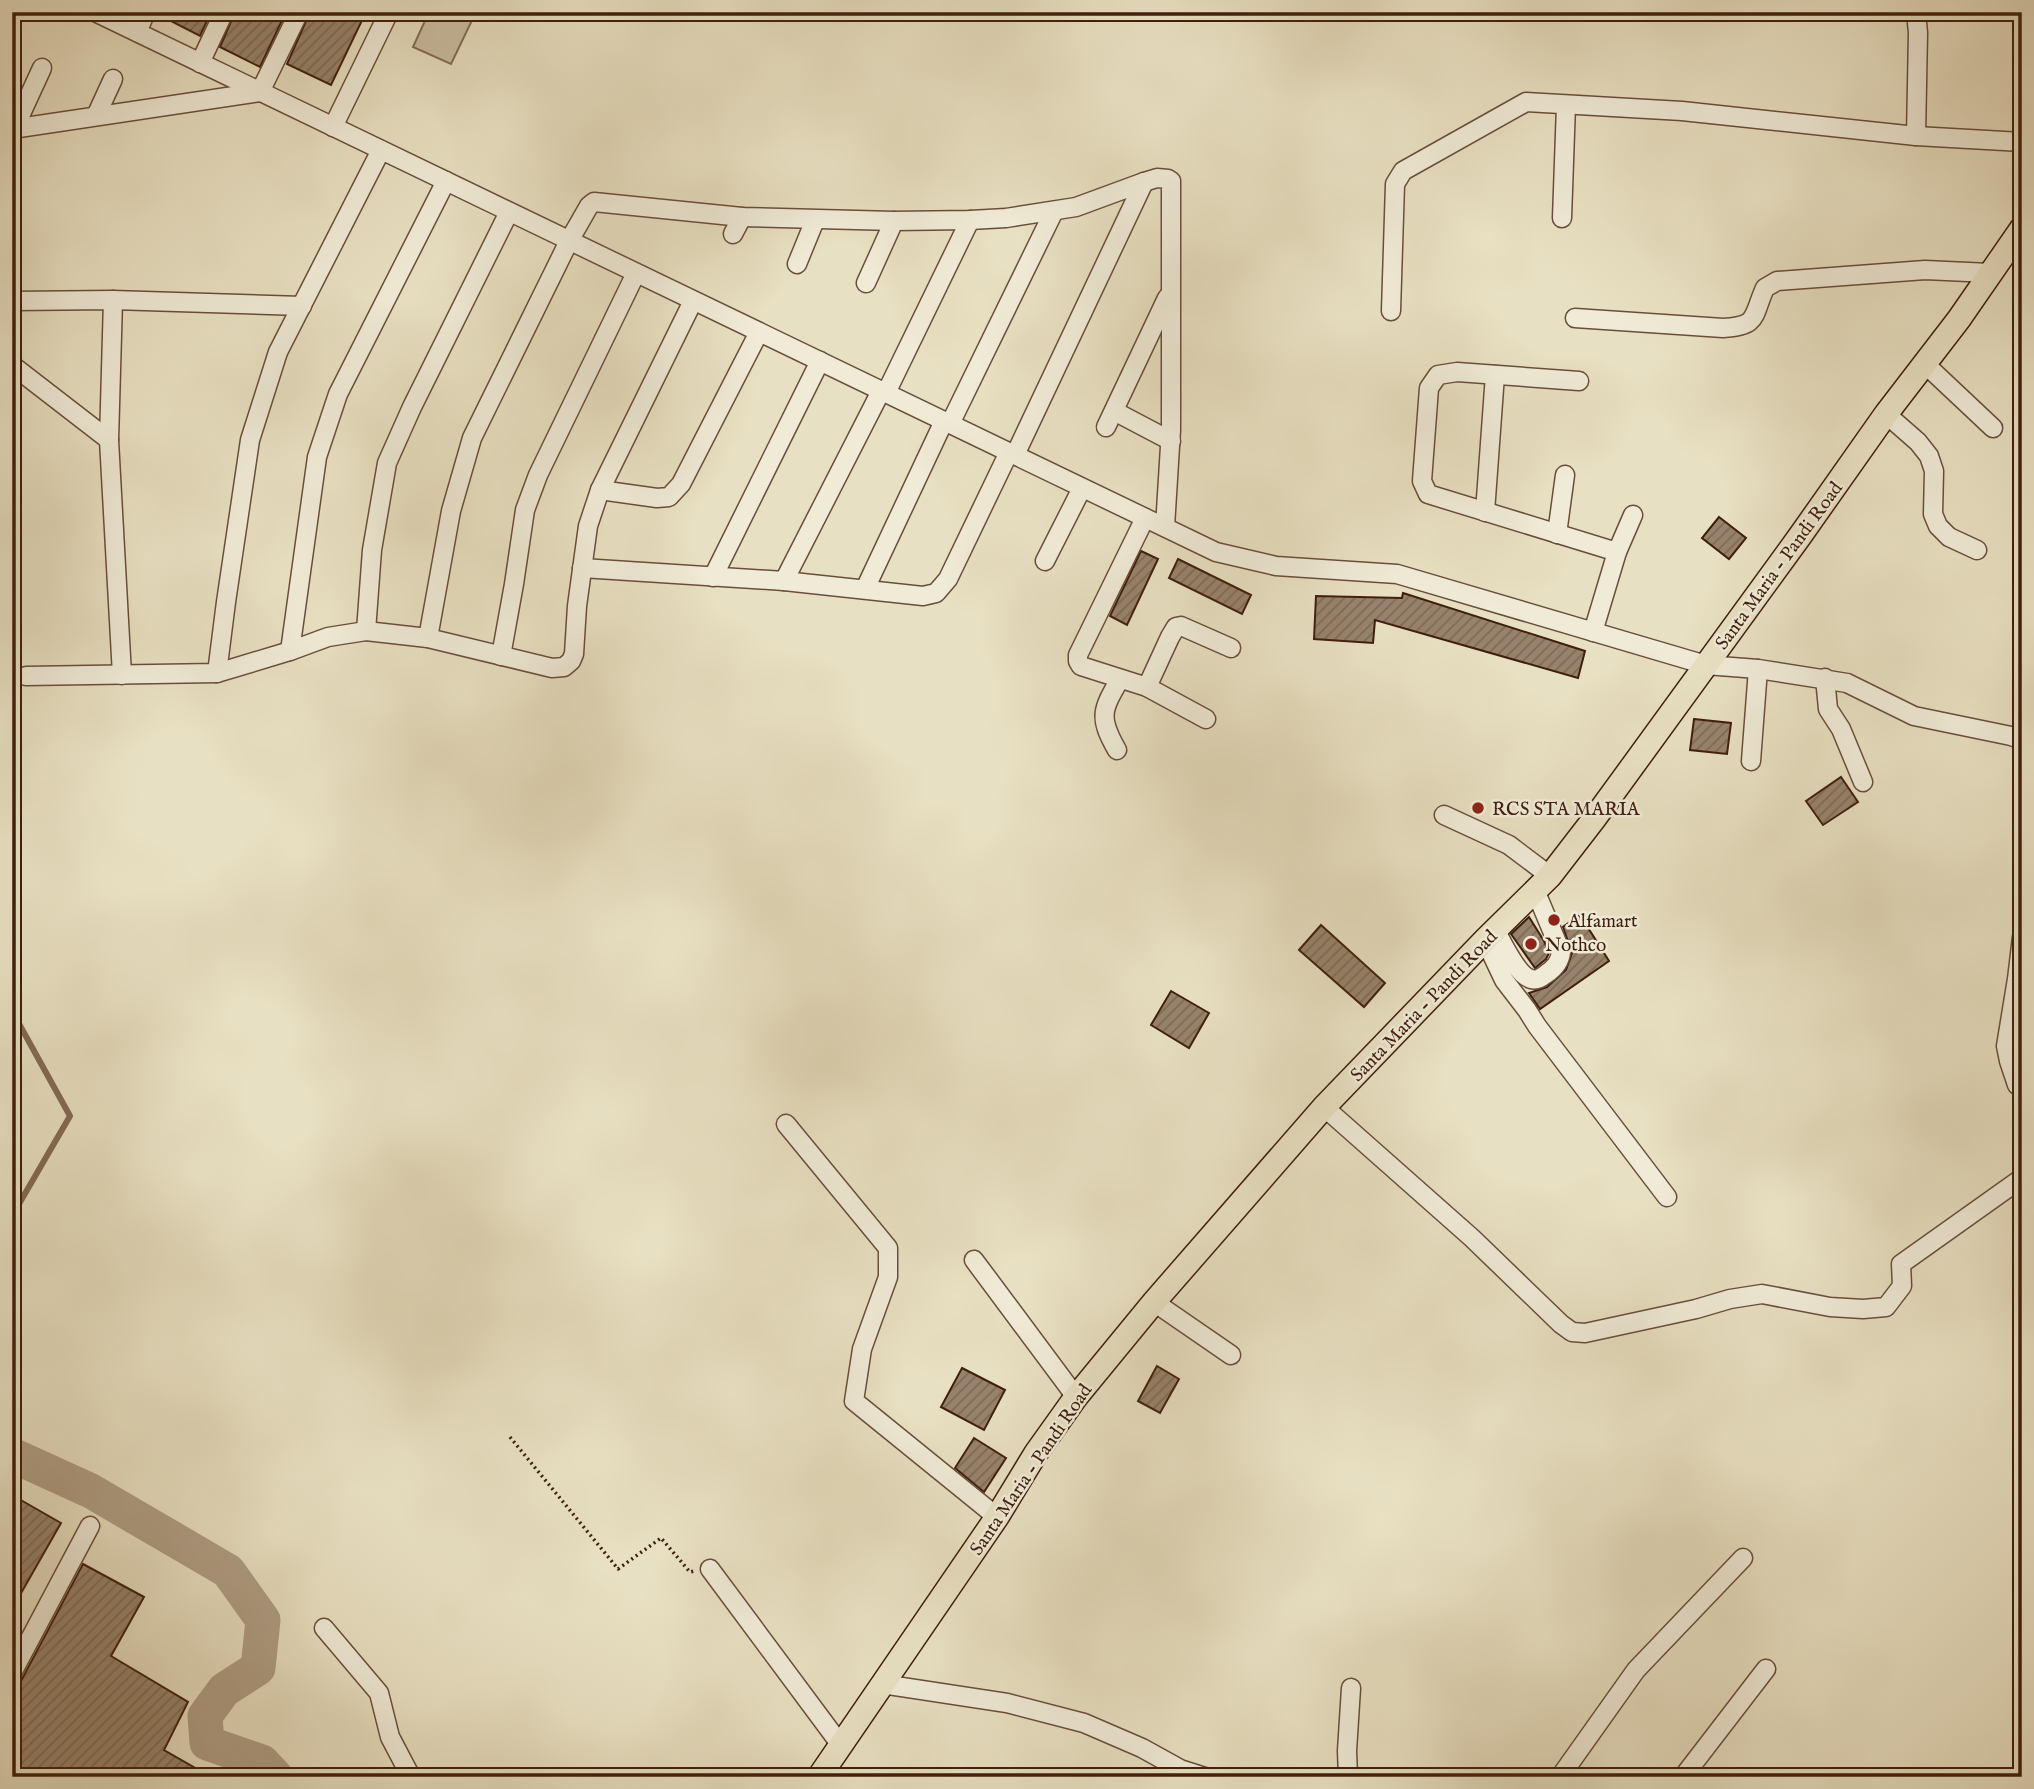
<svg xmlns="http://www.w3.org/2000/svg" width="2034" height="1789" viewBox="0 0 2034 1789" font-family="'IM FELL English',serif">
<defs>
<pattern id="building-hatch" width="6" height="6" patternUnits="userSpaceOnUse" patternTransform="scale(1.75)"><rect width="6" height="6" fill="#97836c"/><path d="M-1 1l2-2M0 6l6-6M5 7l2-2" fill="none" stroke="#7d6b57"/></pattern>
</defs>
<rect width="100%" height="100%" fill="#e8e0c2"/>
<filter id="stains"><feTurbulence type="fractalNoise" baseFrequency=".00286" numOctaves="4"/><feColorMatrix values="0 0 0 0 .2 0 0 0 0 .09 0 0 0 0 .02 0 0 0 .5 -.17"/></filter>
<radialGradient id="worn" r=".72"><stop offset=".6" stop-color="#630" stop-opacity="0"/><stop offset="1" stop-color="#630" stop-opacity=".3"/></radialGradient>
<path fill="#cbbfa3" stroke="#866e58" stroke-width="2" d="M429,12H476L451,64L413,47Z"/>
<g fill="none" stroke-linecap="round" stroke-linejoin="round">
<path stroke="#836b55" stroke-width="6" d="M12,1011L70,1116L12,1216"/>
<path stroke="#af9e85" stroke-width="35" d="M12,1455L91,1491L228,1571L263,1620L258,1668L224,1690L205,1716L207,1743L262,1762L276,1777"/>
</g>
<g fill="url(#building-hatch)" stroke="#401e0e" stroke-width="2">
<path d="M157,12H211L200,36L157,14Z"/>
<path d="M235,12H286L260,67L220,47Z"/>
<path d="M310,12H366L331,85L287,64Z"/>
<path d="M1719,517L1746,538L1729,559L1702,538Z"/>
<path d="M1141,551L1158,559L1127,625L1110,616Z"/>
<path d="M1178,559L1251,595L1242,614L1169,578Z"/>
<path d="M1403,593L1585,651L1578,678L1375,620L1373,643L1314,639L1316,596L1402,598Z"/>
<path d="M1694,719L1731,723L1727,754L1690,750Z"/>
<path d="M1841,777L1858,802L1823,825L1806,801Z"/>
<path d="M1580,915L1609,961L1540,1009L1529,993L1547,987L1566,970L1572,953L1563,927Z"/>
<path d="M1529,917L1544,941L1549,953L1546,959L1535,968L1511,934Z"/>
<path d="M1321,925L1385,983L1364,1007L1299,950Z"/>
<path d="M1171,991L1209,1013L1189,1048L1151,1025Z"/>
<path d="M1157,1366L1179,1379L1160,1413L1138,1401Z"/>
<path d="M962,1368L1005,1390L984,1430L941,1407Z"/>
<path d="M974,1438L1006,1458L984,1492L955,1468Z"/>
<path d="M12,1495L61,1523L12,1609Z"/>
<path d="M83,1564L144,1597L111,1656L188,1702L164,1750L211,1777H12V1698Z"/>
</g>
<g fill="none" stroke-linecap="round" stroke-linejoin="round">
<g stroke="#6a4e3b" stroke-width="21">
<g id="minor">
<path d="M95,12L1216,552L1276,566L1397,574L1706,665L1758,669L1847,683L1914,716L2011,736L2022,740"/>
<path d="M137,32L146,12"/>
<path d="M200,63L224,12"/>
<path d="M96,116L113,79"/>
<path d="M333,127L389,12"/>
<path d="M12,129L260,92L299,12"/>
<path d="M14,129L42,68"/>
<path d="M1916,136L1918,33L1916,12"/>
<path d="M1562,218L1566,105"/>
<path d="M733,234L742,217"/>
<path d="M797,264L815,220"/>
<path d="M866,283L894,221"/>
<path d="M12,301L113,300L302,306"/>
<path d="M1391,311L1395,184L1403,171L1526,102L1682,111L1916,136L2022,142"/>
<path d="M1575,318L1723,328C1759,326 1752,317 1765,288L1777,281L1925,270L1990,273"/>
<path d="M1925,364L1993,428"/>
<path d="M12,365L109,440L122,675"/>
<path d="M1579,381L1457,372L1438,375L1429,388L1422,481L1428,494L1617,552"/>
<path d="M886,393L970,220"/>
<path d="M1114,411L1171,441"/>
<path d="M1886,414L1918,442L1929,456L1934,471L1933,514L1938,526L1949,537L1977,550"/>
<path d="M950,424L1054,211"/>
<path d="M1106,427L1167,298"/>
<path d="M109,440L113,300"/>
<path d="M1015,455L1144,182"/>
<path d="M600,490L657,498L669,497L681,484L759,332"/>
<path d="M1485,512L1495,375"/>
<path d="M1145,518L1078,655V661L1081,666L1147,687L1206,719"/>
<path d="M1557,534L1565,475"/>
<path d="M1045,561L1082,488"/>
<path d="M582,568L784,581L923,596L936,593L948,579L1009,452"/>
<path d="M713,577L820,361"/>
<path d="M784,581L881,391"/>
<path d="M865,589L944,421"/>
<path d="M366,631L372,550L387,463L412,407L509,212"/>
<path d="M1593,632L1617,552L1633,515"/>
<path d="M428,638L451,511L472,438L569,241L589,206L594,202L742,217L894,221L970,220L1006,218L1076,207L1144,182L1157,178L1168,179L1171,181V430L1165,527"/>
<path d="M290,651L317,457L338,394L446,181"/>
<path d="M501,656L514,584L525,510L538,475L636,273"/>
<path d="M217,673L226,602L250,440L278,352L381,150"/>
<path d="M26,676L217,673L290,651L328,637L366,631L428,638L552,668L564,667L571,661L574,654L577,606L588,526L600,490L693,301"/>
<path d="M1825,678L1828,709L1841,729L1863,782"/>
<path d="M1147,687L1170,637L1176,627L1181,626L1231,648"/>
<path d="M1117,750C1098,717 1102,710 1120,679"/>
<path d="M1751,761L1758,669"/>
<path d="M1444,815L1509,845L1550,876"/>
<path d="M1495,929C1502,942 1517,975 1531,979C1537,981 1542,977 1546,974C1555,968 1560,962 1561,952L1535,890"/>
<path d="M1485,940L1504,980L1527,1010L1537,1026L1667,1197"/>
<path d="M2017,1085L2009,1061L2006,1046L2017,979L2022,937"/>
<path d="M1324,1107L1472,1238L1561,1324L1572,1332L1585,1333L1696,1309L1730,1299L1762,1294L1830,1307L1863,1309L1886,1307L1902,1286L1901,1264L2022,1178"/>
<path d="M786,1124L888,1248V1277L862,1349L854,1401L997,1517"/>
<path d="M974,1260L1076,1397"/>
<path d="M1154,1302L1231,1355"/>
<path d="M710,1569L840,1744"/>
<path d="M324,1628L379,1693L390,1737L411,1777"/>
<path d="M12,1673L90,1526"/>
<path d="M882,1684L1007,1703L1084,1723L1142,1748L1180,1769L1205,1777"/>
<path d="M1348,1777L1347,1751L1351,1688"/>
<path d="M1560,1777L1636,1670L1743,1558"/>
<path d="M1683,1777L1766,1669"/>
</g>
</g>
<g stroke="#401e0e" stroke-width="26">
<path id="major" d="M819,1777L997,1517L1036,1453L1076,1397L1154,1302L1324,1107L1485,940L1550,876L1594,819L1800,536L1886,414L1959,319L2022,228"/>
</g>
<path stroke="#401e0e" stroke-width="3.5" stroke-dasharray="2 3.5" stroke-linecap="butt" d="M510,1437L618,1569L661,1538L690,1572L694,1571"/>
<use href="#minor" stroke="#f0ebd7" stroke-width="18"/>
<use href="#major" stroke="#e8e0c2" stroke-width="23"/>
</g>
<g fill="#8f2418" stroke="#f0ebd7" stroke-width="2.5">
<circle cx="1478" cy="808" r="7"/>
<circle cx="1554" cy="920" r="7"/>
<circle cx="1531" cy="944" r="7"/>
</g>
<g text-anchor="middle" stroke-width="5" stroke-linejoin="round" paint-order="stroke">
<g font-size="19" fill="#401e0e" stroke="#f0ebd7">
<text transform="translate(1778 565) rotate(-54)" y="7">Santa Maria - Pandi Road</text>
<text transform="translate(1423 1005) rotate(-46)" y="7">Santa Maria - Pandi Road</text>
<text transform="translate(1030 1469) rotate(-56)" y="7">Santa Maria - Pandi Road</text>
</g>
<g font-size="19" fill="#401e0e" stroke="#f0ebd7" text-anchor="start">
<text x="1492" y="815">RCS STA MARIA</text>
<text x="1568" y="927">Alfamart</text>
<text x="1545" y="951">Nothco</text>
</g>
</g>
<rect width="2034" height="1789" fill="none" stroke="#e8e0c2" stroke-width="42"/>
<rect x="14" y="14" width="2006" height="1761" fill="none" stroke="#401e0e" stroke-width="3.5"/>
<rect x="21" y="21" width="1992" height="1747" fill="none" stroke="#401e0e" stroke-width="2"/>
<rect width="100%" height="100%" filter="url(#stains)"/>
<rect width="100%" height="100%" fill="url(#worn)"/>
</svg>
